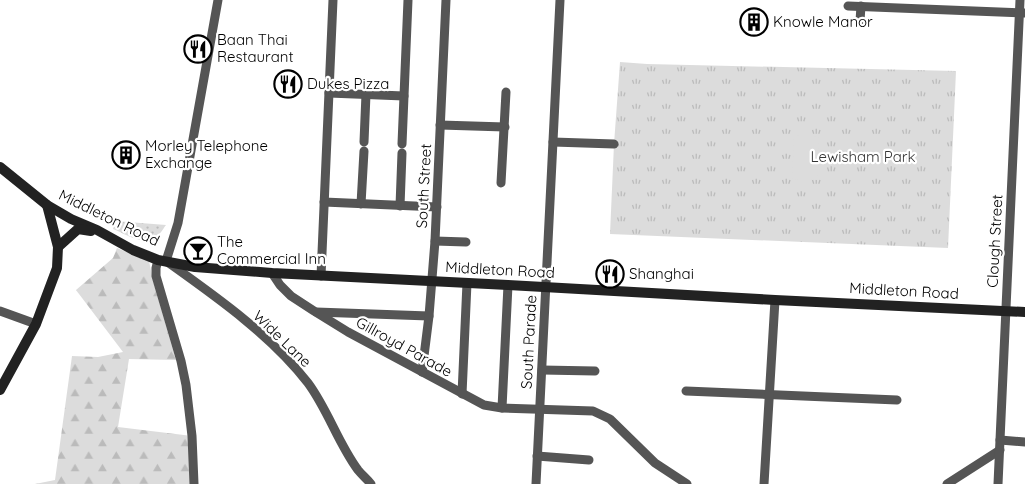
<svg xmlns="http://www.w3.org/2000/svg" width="1025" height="484" viewBox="0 0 1025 484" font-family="Quicksand,sans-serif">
<defs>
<pattern id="grass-dots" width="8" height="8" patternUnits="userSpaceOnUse" patternTransform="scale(1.25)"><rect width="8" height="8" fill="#dcdcdc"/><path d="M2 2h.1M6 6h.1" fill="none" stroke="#bbb" stroke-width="1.8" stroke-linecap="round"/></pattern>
<pattern id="forest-firs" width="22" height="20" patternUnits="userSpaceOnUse" patternTransform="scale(1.25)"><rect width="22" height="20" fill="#dcdcdc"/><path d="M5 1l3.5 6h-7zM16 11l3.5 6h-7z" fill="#bbb"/></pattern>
<pattern id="park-tufts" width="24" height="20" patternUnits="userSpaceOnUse" patternTransform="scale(1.25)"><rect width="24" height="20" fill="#dcdcdc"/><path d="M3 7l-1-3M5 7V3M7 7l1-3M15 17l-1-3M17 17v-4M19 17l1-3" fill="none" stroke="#bbb"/></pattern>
</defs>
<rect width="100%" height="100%" fill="#fff"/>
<path fill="url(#grass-dots)" d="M115,221L166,225C163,229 160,235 155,237C142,246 126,234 113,229Z"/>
<path fill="url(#forest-firs)" d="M117,248L149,261L153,281L176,360L129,359L118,427L192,436L194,484H35L55,480L72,356L98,357L123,352L76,290L113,258Z"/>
<path fill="url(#park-tufts)" d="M620,62L647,64L956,71L948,248L610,234L614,144Z"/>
<path fill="#dcdcdc" d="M794,135L819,137L817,180L792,179Z"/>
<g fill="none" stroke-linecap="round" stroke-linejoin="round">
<g stroke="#555" stroke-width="9">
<path d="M218,0L178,223L166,261C215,296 271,335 308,383C328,410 338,443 358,470C362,475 367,479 371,484"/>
<path d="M848,6L1025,13"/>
<path d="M860,21L861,6"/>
<path d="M329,93L404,96"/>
<path d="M440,125L505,127"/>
<path d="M364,142L366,94"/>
<path d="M553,142L614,144"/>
<path d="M402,144L408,0"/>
<path d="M501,183L506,92"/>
<path d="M324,202L437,207"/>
<path d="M361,204L364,151"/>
<path d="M400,206L402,153"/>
<path d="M435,241L466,242"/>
<path d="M158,260L156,268V276L181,361L186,385L192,436L194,484"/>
<path d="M272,273L280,285L291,296L314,311L348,332L484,405L502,408L593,411L610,419L655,463L687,484"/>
<path d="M321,276L333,0"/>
<path d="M0,311L36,324"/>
<path d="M316,312L429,316"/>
<path d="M542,370L595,371"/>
<path d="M422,372L429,316L435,241L446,0"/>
<path d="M686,391L897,400"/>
<path d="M462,394L467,283"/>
<path d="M502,408L508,285"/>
<path d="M1000,440L1025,442"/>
<path d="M537,456L589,460"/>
<path d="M536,484L560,0"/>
<path d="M764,484L775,300"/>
<path d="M947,484L1000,450"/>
<path d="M998,484L1020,0"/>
</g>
<g stroke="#222" stroke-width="10">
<path d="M0,167L47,205L71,219L97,230L133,250L158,260L195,267L272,273L508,285L775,300L1025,312"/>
<path d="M58,247L78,229L91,231"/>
<path d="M0,390L36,324L57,268L58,247L47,205"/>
</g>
</g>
<defs>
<g id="building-ring" transform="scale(1.4375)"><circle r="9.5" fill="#fff" stroke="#000" stroke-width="1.5"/><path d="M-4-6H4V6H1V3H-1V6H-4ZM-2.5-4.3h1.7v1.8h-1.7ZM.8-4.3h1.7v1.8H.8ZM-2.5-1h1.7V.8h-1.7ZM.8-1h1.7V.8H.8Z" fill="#000"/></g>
<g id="restaurant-ring" transform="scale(1.4375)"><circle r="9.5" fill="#fff" stroke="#000" stroke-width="1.5"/><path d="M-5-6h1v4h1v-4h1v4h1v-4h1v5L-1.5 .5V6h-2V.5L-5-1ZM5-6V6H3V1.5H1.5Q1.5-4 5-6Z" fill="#000"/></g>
<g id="bar-ring" transform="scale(1.4375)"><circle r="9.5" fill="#fff" stroke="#000" stroke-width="1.5"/><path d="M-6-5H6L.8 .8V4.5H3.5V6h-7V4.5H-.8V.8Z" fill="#000"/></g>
</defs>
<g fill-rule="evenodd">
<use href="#building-ring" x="754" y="22"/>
<use href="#restaurant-ring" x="198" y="49"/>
<use href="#restaurant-ring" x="288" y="84"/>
<use href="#building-ring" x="126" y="155"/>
<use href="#bar-ring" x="198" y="251"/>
<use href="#restaurant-ring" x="610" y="274"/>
</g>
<g text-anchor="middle" stroke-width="4.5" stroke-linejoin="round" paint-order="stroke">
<g font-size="15" fill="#000" stroke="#fff" text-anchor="start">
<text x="773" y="27">Knowle Manor</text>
<text x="217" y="45">Baan Thai<tspan x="217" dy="17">Restaurant</tspan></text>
<text x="307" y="89">Dukes Pizza</text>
<text x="145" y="151">Morley Telephone<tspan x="145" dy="17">Exchange</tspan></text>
<text x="217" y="247">The<tspan x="217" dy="17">Commercial Inn</tspan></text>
<text x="629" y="279">Shanghai</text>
</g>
<g font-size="15" fill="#333" stroke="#fff">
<text x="863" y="162">Lewisham Park</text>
</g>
<g font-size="15" fill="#000" stroke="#fff">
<text transform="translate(424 186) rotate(-87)" y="5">South Street</text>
<text transform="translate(109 218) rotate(26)" y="5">Middleton Road</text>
<text transform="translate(995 241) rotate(-87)" y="5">Clough Street</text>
<text transform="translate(500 270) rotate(3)" y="5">Middleton Road</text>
<text transform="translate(904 291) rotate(3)" y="5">Middleton Road</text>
<text transform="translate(282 339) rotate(44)" y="5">Wide Lane</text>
<text transform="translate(529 342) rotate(-87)" y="5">South Parade</text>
<text transform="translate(404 347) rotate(29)" y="5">Gillroyd Parade</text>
</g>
</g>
</svg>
